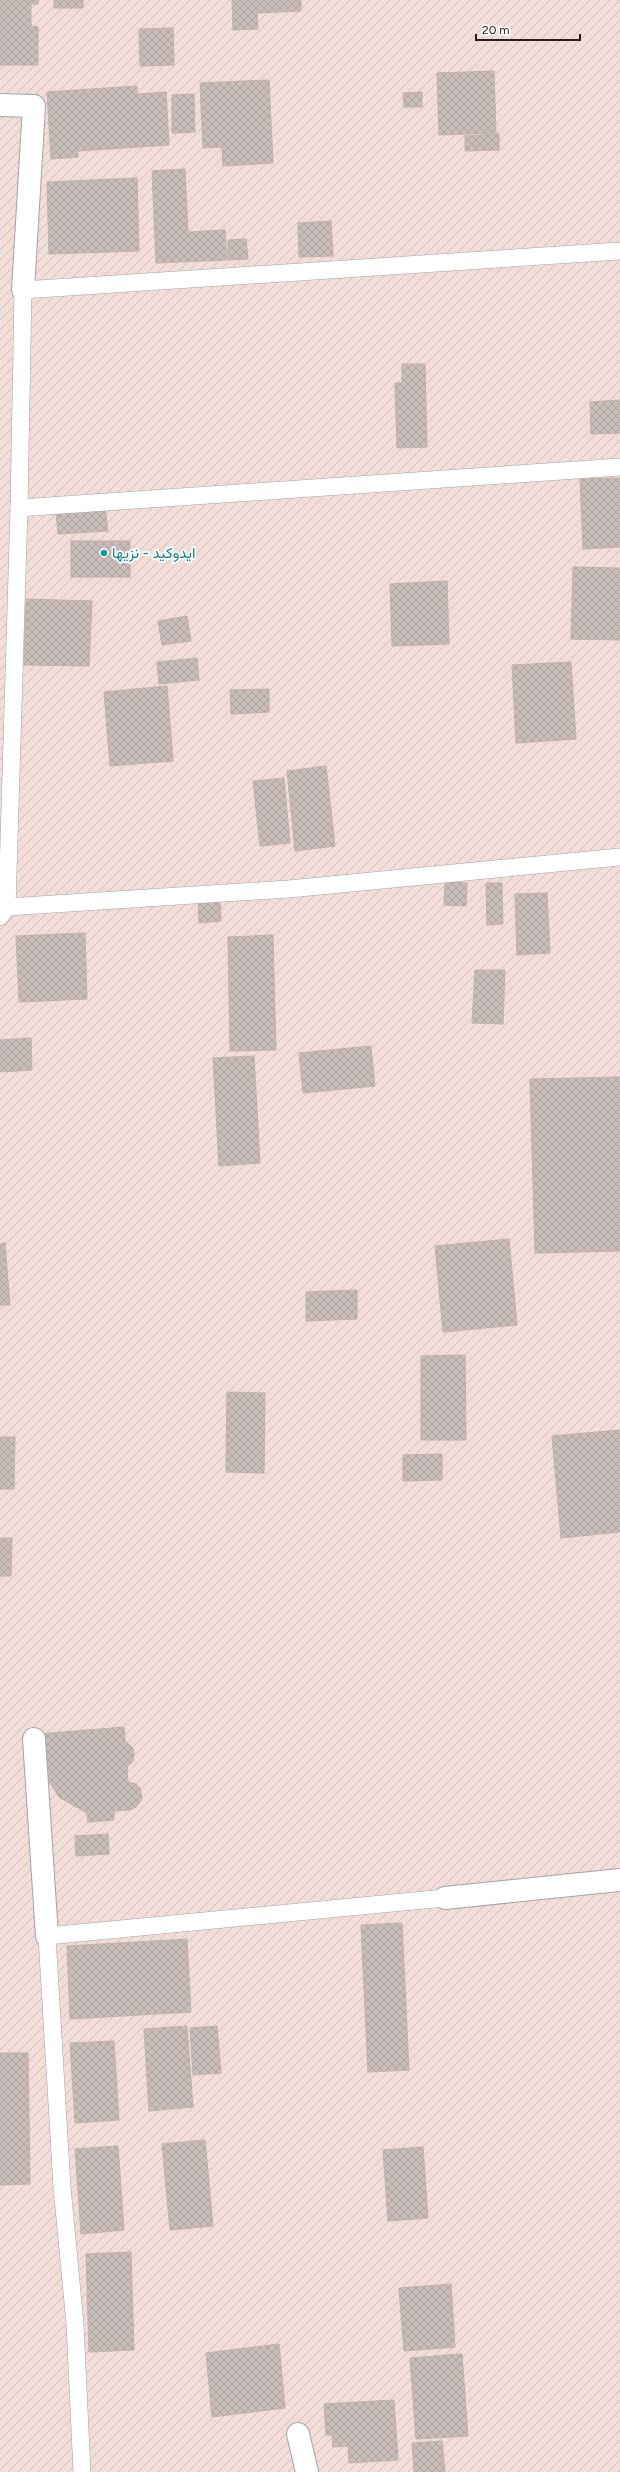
<svg xmlns="http://www.w3.org/2000/svg" width="620" height="2472" viewBox="0 0 620 2472" font-family="Figtree,Vazirmatn,sans-serif">
<defs>
<pattern id="military-furrows" width="10" height="10" patternUnits="userSpaceOnUse"><rect width="10" height="10" fill="#f2ddd9"/><path d="M-1 1l2-2M0 10L10 0M9 11l2-2" fill="none" stroke="#cfbdba"/></pattern>
<pattern id="building-cross-hatch" width="8" height="8" patternUnits="userSpaceOnUse"><rect width="8" height="8" fill="#c8bdb9"/><path d="M0 0l8 8M0 8l8-8" fill="none" stroke="#aca29f"/></pattern>
</defs>
<rect width="100%" height="100%" fill="#f0ebe6"/>
<rect fill="url(#military-furrows)" x="0" y="0" width="620" height="2472"/>
<g fill="url(#building-cross-hatch)" stroke="#c2b0a8">
<path d="M0,0H38V4H31V26L38,27V65H0Z"/>
<rect x="54" y="0" width="29" height="8"/>
<path d="M232,0H301V11L257,13L258,29L233,30Z"/>
<path d="M173,28L174,65L140,66L139,29Z"/>
<path d="M494,71L496,133L439,135L437,73Z"/>
<path d="M269,80L273,163L223,166L222,147L203,148L200,83Z"/>
<path d="M137,86V94L166,92L169,145L78,151V157L51,159L47,92Z"/>
<path d="M422,92V107H404L403,93Z"/>
<path d="M194,94L195,132L172,133V95Z"/>
<path d="M499,134V150L465,151V136Z"/>
<path d="M185,169L188,232L225,230L227,260L156,263L152,171Z"/>
<path d="M137,178L139,251L49,254L47,182Z"/>
<path d="M331,221L333,256L299,257L298,223Z"/>
<path d="M246,239L248,259L228,260V240Z"/>
<path d="M402,364H425L427,447L397,448L395,383H402Z"/>
<path d="M620,400V433L591,434L590,402Z"/>
<path d="M620,478V547L583,549L580,479Z"/>
<path d="M105,508L108,531L58,534L56,512Z"/>
<rect x="71" y="541" width="59" height="36"/>
<path d="M573,567L620,568V640L571,639Z"/>
<path d="M447,581L449,644L392,646L390,584Z"/>
<path d="M26,599L92,601L89,666L24,665Z"/>
<path d="M187,616L191,641L162,645L158,621Z"/>
<path d="M197,658L199,680L159,684L157,662Z"/>
<path d="M571,662L576,739L516,743L512,665Z"/>
<path d="M167,686L173,761L110,766L104,692Z"/>
<path d="M269,689V712L231,714L230,690Z"/>
<path d="M326,766L335,846L295,851L287,771Z"/>
<path d="M284,778L290,843L260,846L253,781Z"/>
<path d="M445,882L467,883L466,906L444,905Z"/>
<path d="M486,883H502L503,924L487,925Z"/>
<path d="M547,893L550,953L517,955L515,894Z"/>
<path d="M220,900L221,921L199,923L198,902Z"/>
<path d="M85,933L87,999L19,1002L16,936Z"/>
<path d="M273,935L276,1050L230,1051L228,937Z"/>
<path d="M475,970H505L503,1024L472,1023Z"/>
<path d="M31,1038L32,1070L0,1072V1040Z"/>
<path d="M371,1046L375,1086L303,1093L299,1053Z"/>
<path d="M254,1056L260,1163L219,1166L213,1058Z"/>
<path d="M620,1077V1251L535,1253L530,1079Z"/>
<path d="M509,1239L517,1325L443,1332L435,1246Z"/>
<path d="M5,1243L10,1305H0V1244Z"/>
<path d="M357,1290V1319L306,1321V1292Z"/>
<path d="M465,1355L466,1440H421V1356Z"/>
<path d="M227,1392L265,1393L264,1473L226,1472Z"/>
<path d="M620,1430V1532L561,1538L552,1436Z"/>
<path d="M0,1437H15L14,1489H0Z"/>
<path d="M442,1454V1480L403,1481V1455Z"/>
<path d="M0,1538H12L11,1576H0Z"/>
<path d="M124,1727L125,1741L133,1748L134,1754L133,1761L127,1767L128,1782L136,1784L140,1788L142,1799L136,1807L130,1810L114,1811V1820L88,1822L87,1813L59,1797L41,1769L39,1734Z"/>
<path d="M108,1834L109,1854L76,1856L75,1836Z"/>
<path d="M402,1923L409,2070L368,2072L361,1925Z"/>
<path d="M187,1939L191,2012L70,2019L67,1946Z"/>
<path d="M187,2026L193,2107L149,2111L144,2029Z"/>
<path d="M217,2026L221,2073L193,2075L190,2028Z"/>
<path d="M114,2041L119,2120L75,2123L70,2043Z"/>
<path d="M0,2053H28L30,2184L0,2185Z"/>
<path d="M205,2140L213,2226L170,2230L162,2144Z"/>
<path d="M118,2146L124,2230L81,2234L75,2149Z"/>
<path d="M423,2147L428,2218L388,2221L383,2150Z"/>
<path d="M131,2252L134,2350L89,2352L86,2254Z"/>
<path d="M451,2284L455,2347L404,2351L399,2288Z"/>
<path d="M279,2344L285,2408L212,2417L206,2353Z"/>
<path d="M462,2354L468,2436L416,2439L410,2358Z"/>
<path d="M394,2400L398,2460L349,2463L348,2446L333,2447L332,2435H326L324,2404Z"/>
<path d="M442,2441L445,2472H414L412,2443Z"/>
</g>
<g fill="none" stroke-linecap="round" stroke-linejoin="round">
<g stroke="#a4a4a4" stroke-width="18">
<g id="lane">
<path d="M19,508L620,467"/>
<path d="M7,907L19,508L23,290L620,251"/>
<path d="M0,917L7,907L289,889L620,857"/>
<path d="M82,2472L75,2324L62,2187L47,1936L445,1898"/>
</g>
</g>
<g stroke="#a4a4a4" stroke-width="24">
<g id="street">
<path d="M0,105L34,106L23,290"/>
<path d="M34,1739L47,1936"/>
<path d="M445,1898L620,1880"/>
<path d="M298,2434L307,2472"/>
</g>
</g>
<use href="#lane" stroke="#fff" stroke-width="17"/>
<use href="#street" stroke="#fff" stroke-width="22"/>
</g>
<circle fill="#0f9aa8" stroke="#fff" stroke-width="1.5" cx="104" cy="553" r="4"/>
<g text-anchor="middle" stroke-width="3.5" stroke-linejoin="round" paint-order="stroke">
<g font-size="15" fill="#0d838f" stroke="#fff" text-anchor="start">
<text x="112" y="558">ايدوكيد - نزيها</text>
</g>
</g>
<path d="M476 34v6h104v-6" fill="none" stroke="#202020" stroke-width="2"/>
<text x="482" y="34" font-size="12" fill="#202020" stroke="#ffffff" stroke-width="3" paint-order="stroke">20 m</text>
</svg>
